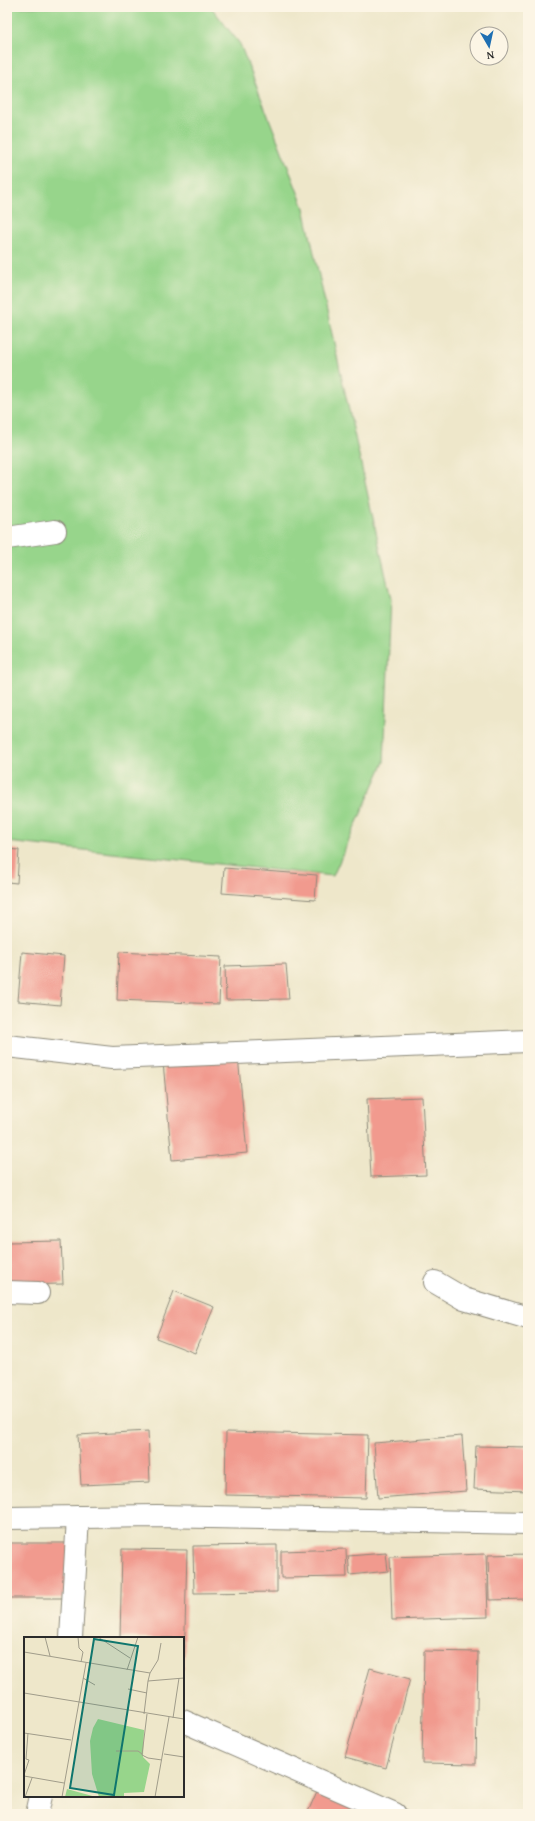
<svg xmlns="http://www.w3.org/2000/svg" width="535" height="1821" viewBox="0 0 535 1821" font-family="'Gentium Book Plus',serif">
<rect width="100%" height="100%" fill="#fcf5e5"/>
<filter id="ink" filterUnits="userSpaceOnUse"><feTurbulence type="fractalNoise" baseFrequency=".025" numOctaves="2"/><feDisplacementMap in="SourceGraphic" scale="8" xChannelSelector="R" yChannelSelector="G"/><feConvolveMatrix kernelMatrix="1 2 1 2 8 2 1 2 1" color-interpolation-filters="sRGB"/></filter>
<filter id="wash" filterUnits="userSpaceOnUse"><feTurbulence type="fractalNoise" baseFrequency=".012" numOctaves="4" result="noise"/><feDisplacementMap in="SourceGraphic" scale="16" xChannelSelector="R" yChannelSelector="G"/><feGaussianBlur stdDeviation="0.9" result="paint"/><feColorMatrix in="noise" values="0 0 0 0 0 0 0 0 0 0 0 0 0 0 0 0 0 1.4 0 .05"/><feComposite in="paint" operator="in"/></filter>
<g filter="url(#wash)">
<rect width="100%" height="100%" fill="#eee7ca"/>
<path fill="#97d58b" stroke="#61805b" d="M7,7H211L240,44L304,208L391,599L384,762L333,876L7,842Z"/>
<g id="blocks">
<g fill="#f19a8e">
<path d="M7,849L19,850L17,883L7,882Z"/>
<path d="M224,868L317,875L315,900L222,893Z"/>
<path d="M22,952L64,956L60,1005L18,1001Z"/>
<path d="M119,952L221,957L219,1004L117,1000Z"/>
<path d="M286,964L289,999L226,1000L225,966Z"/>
<path d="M238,1056L247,1153L172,1160L163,1062Z"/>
<path d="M422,1097L426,1175L371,1177L367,1099Z"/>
<path d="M61,1241L63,1284L7,1285V1242Z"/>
<path d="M174,1291L214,1307L195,1353L156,1338Z"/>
<path d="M148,1431L150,1482L81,1485L78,1435Z"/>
<path d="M226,1432L368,1435L366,1498L225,1495Z"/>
<path d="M462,1436L466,1491L378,1498L374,1443Z"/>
<path d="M476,1446L528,1447V1491L474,1489Z"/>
<path d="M7,1543H75L72,1598H7Z"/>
<path d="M277,1545V1592L194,1593L193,1546Z"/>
<path d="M122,1549L187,1550L184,1669H183V1638H120Z"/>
<path d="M346,1549L347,1577L281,1578V1551Z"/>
<path d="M386,1553L388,1571L350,1575L348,1556Z"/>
<path d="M486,1554L488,1617L392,1620L390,1557Z"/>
<path d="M528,1554V1599L489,1600L488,1555Z"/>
<path d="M424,1651L478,1652L476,1764L422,1763Z"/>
<path d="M370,1668L410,1679L386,1768L345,1757Z"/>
<path d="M318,1789L365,1809L363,1814H307Z"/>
</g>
</g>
</g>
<g filter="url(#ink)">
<use href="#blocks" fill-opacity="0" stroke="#8c897a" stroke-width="1"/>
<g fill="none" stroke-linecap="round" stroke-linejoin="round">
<g stroke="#8c897a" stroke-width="24">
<g id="minor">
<path d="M7,538L55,531"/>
<path d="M7,1046L112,1058L528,1041"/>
<path d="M435,1282L464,1299L528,1318"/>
<path d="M7,1292L38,1293"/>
<path d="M7,1518L157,1516L528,1523"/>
<path d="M71,1638L78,1517"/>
<path d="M183,1721L395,1814"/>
<path d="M37,1814L41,1796"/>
</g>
</g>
<use href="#minor" stroke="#fff" stroke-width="22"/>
</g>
</g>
<g transform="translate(24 1637)">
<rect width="160" height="160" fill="#eee7ca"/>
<path d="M74,82L120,93L119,120L126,127L120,155L100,156V160H75L68,137L66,104L69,91ZM43,152L72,160H41Z" fill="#97d58b"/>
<path fill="none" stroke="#a09c8a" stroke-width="1" d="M21,0L26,19M54,0L55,11L59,15L57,25M74,0L106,21M0,15L126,36L124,44L160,41M103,33L114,0M126,36L134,23L137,6M59,41L71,48M104,52L123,56M0,56L160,82M120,77L124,44M123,77L118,118L124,121L138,123M149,81L155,41M0,96L47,103M92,114H114L118,117M140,117L160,120M0,138L5,123L2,122L4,96M0,139L40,146M1,160L8,141M38,160L62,26M131,160L145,80"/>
<path fill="#0f766e" fill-opacity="0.15" stroke="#0f766e" stroke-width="2" d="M70,2L114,9L90,158L46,151Z"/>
<rect width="160" height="160" fill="none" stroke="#2b2b2b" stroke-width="2"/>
</g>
<rect width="535" height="1821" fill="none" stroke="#fcf5e5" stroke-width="24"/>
<g transform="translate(489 46) rotate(171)"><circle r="19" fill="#fcf5e5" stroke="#a8a49b"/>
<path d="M0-3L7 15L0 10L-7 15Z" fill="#1f6fb2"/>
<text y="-6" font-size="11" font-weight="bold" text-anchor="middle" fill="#2b2b2b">N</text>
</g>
</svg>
